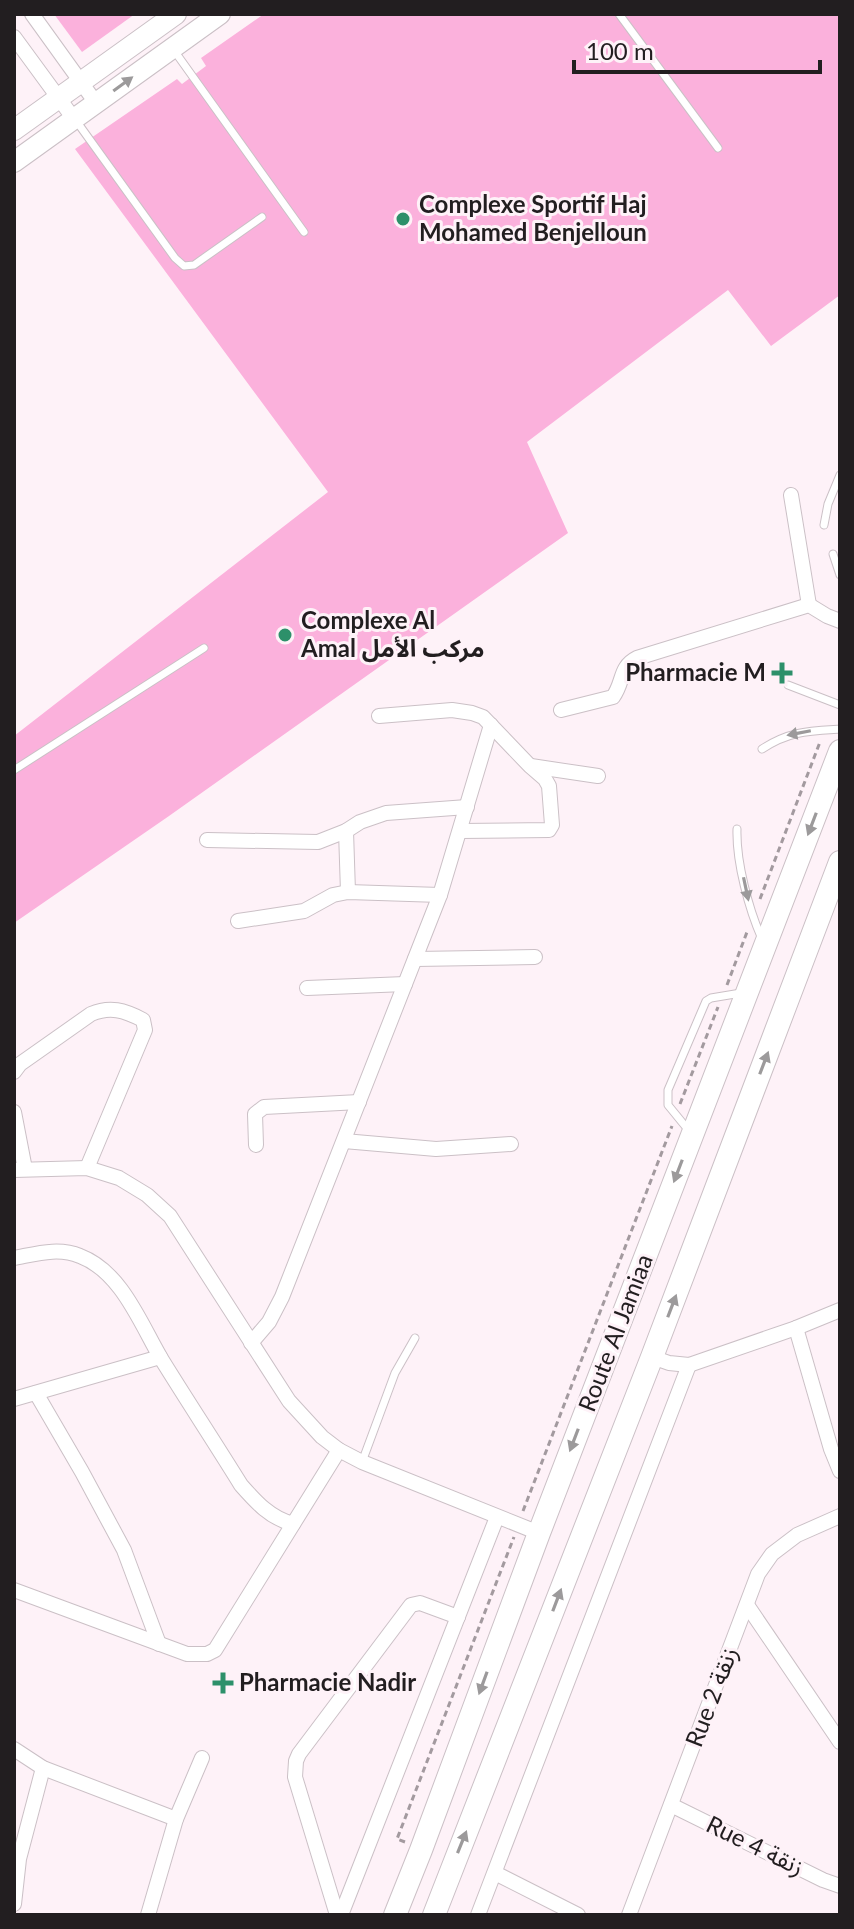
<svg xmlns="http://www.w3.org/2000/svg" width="854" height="1929" viewBox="0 0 854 1929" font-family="Lato,'Noto Sans Arabic',sans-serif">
<rect width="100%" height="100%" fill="#fef2f8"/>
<g fill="#fbb1dc">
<path d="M54,14H135L82,52Z"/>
<path d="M264,14H840V295L771,346L728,290L527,442L568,533L169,816L14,923V736L328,492L75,149L177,79L182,84L206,66L201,58Z"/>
</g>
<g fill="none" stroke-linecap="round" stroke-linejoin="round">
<g stroke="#cbc0c6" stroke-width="9">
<g id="lane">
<path d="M619,14L718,148"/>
<path d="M173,49L304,232"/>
<path d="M77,122L175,258L184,266L194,265L262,217"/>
<path d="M824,525L828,504L840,475"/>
<path d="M833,554L840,575"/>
<path d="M788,685L840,705"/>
<path d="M762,749C789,731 809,731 840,729"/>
<path d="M14,770L204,648"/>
<path d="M737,829C736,862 749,910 762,939"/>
<path d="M690,1132L668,1105V1090L706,1001L711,998L741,993"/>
<path d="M362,1462L395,1373L415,1338"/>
</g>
</g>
<g stroke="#cbc0c6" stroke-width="16">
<g id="street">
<path d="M32,14L96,103"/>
<path d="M14,37L74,119"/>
<path d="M791,495L809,605"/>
<path d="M561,710L613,697C624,682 619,667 637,658L809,605L827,616L840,621"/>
<path d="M379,716L452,710L472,713L483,717L530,766L545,779L549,786L552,825L549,830L460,831"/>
<path d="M531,766L598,776"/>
<path d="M346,831L348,892"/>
<path d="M207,840L318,842L346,831L360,822L386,813L467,807"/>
<path d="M238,921L304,911L333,895L348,892L440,895"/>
<path d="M415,959L535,957"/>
<path d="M307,988L405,984"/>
<path d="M14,1072L20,1064L91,1014C110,1006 124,1010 143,1020L145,1030L87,1168"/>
<path d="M14,1112L25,1169"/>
<path d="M344,1141L436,1149L511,1144"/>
<path d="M256,1145L255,1114L264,1107L359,1102"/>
<path d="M14,1170L87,1168L119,1178L147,1195L170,1216L289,1401L322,1437L339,1450L362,1462L539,1533"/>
<path d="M14,1258C36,1254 58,1247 80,1256C122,1272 141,1325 162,1360C188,1402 215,1443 241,1485C256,1502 270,1518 293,1524"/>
<path d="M796,1328L831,1449L840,1471"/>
<path d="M251,1343L269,1322L282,1297L440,895L491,725"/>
<path d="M652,1357L669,1363L689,1365L796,1328L840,1310"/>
<path d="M36,1393L82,1472L124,1550L159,1644"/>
<path d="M14,1399L160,1357"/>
<path d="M14,1590L187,1654H207L215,1650L339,1450"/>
<path d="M747,1605L840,1742"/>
<path d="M14,1749L43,1768L176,1819"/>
<path d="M671,1805L823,1880L840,1886"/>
<path d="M495,1873L578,1915"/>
<path d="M14,1904L19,1859L43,1768"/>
<path d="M148,1915L176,1819L202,1758"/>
<path d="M337,1915L295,1777L296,1761L299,1754L411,1605L420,1603L458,1617"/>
<path d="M341,1915L497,1517"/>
<path d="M478,1915L689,1365"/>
<path d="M629,1915L758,1574L772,1554L797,1535L840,1516"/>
</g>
</g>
<g stroke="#cbc0c6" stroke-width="22">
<g id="secondary">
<path d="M14,130L176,14"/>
<path d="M14,162L220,14"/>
</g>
</g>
<g stroke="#cbc0c6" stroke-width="24">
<g id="primary">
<path d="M395,1915L421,1850L539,1533L840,751"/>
<path d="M434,1915L652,1357L840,862"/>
</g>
</g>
<g stroke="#a39a9f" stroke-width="3" stroke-dasharray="6 4" stroke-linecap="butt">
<path d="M760,899L820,742"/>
<path d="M727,985L747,932"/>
<path d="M680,1104L718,1007"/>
<path d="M523,1511L672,1126"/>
<path d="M405,1842L397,1839L514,1537"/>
</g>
<use href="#lane" stroke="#fff" stroke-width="7"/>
<use href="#street" stroke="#fff" stroke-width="14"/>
<use href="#secondary" stroke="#fff" stroke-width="20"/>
<use href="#primary" stroke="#fff" stroke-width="22"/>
</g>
<defs><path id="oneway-solid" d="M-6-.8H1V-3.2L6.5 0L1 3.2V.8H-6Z" transform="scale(2)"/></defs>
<g fill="#9c9a9b">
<use href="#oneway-solid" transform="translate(123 84) rotate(-36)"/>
<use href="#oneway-solid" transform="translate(799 733) rotate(169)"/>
<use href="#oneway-solid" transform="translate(812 824) rotate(111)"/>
<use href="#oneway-solid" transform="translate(746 889) rotate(78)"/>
<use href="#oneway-solid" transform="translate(764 1063) rotate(-69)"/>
<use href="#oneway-solid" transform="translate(678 1171) rotate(111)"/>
<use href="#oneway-solid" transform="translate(672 1306) rotate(-69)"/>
<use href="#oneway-solid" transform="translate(574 1440) rotate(111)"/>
<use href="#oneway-solid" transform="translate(557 1600) rotate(-69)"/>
<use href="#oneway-solid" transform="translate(483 1683) rotate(110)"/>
<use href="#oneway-solid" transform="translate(462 1842) rotate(-68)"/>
</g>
<g fill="#2d906a" stroke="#fef2f8" stroke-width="3">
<circle cx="403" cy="219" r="8"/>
<circle cx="285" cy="635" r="8"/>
<path d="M778 661h8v8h8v8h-8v8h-8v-8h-8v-8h8z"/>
<path d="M219 1671h8v8h8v8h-8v8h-8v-8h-8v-8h8z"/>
</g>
<g text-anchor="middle" stroke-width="6" stroke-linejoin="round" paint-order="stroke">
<g font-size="24" font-weight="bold" fill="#221e20" stroke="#fef2f8" text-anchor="start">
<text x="419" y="213">Complexe Sportif Haj<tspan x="419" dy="28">Mohamed Benjelloun</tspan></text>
<text x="301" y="629">Complexe Al<tspan x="301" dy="28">Amal مركب الأمل</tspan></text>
<text x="766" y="681" text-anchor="end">Pharmacie M</text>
<text x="239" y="1691">Pharmacie Nadir</text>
</g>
<g font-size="24" fill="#221e20" stroke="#fef2f8">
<text transform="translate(616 1333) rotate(-69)" y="8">Route Al Jamiaa</text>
<text transform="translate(712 1697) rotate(-69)" y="8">Rue 2 زنقة</text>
<text transform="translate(755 1846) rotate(26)" y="8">Rue 4 زنقة</text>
</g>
</g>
<rect width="854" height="1929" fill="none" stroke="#221e20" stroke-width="32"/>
<path d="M574 60v12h246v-12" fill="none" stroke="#221e20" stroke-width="4"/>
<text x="586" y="60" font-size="24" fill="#221e20" stroke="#fef2f8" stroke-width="6" paint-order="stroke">100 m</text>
</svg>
